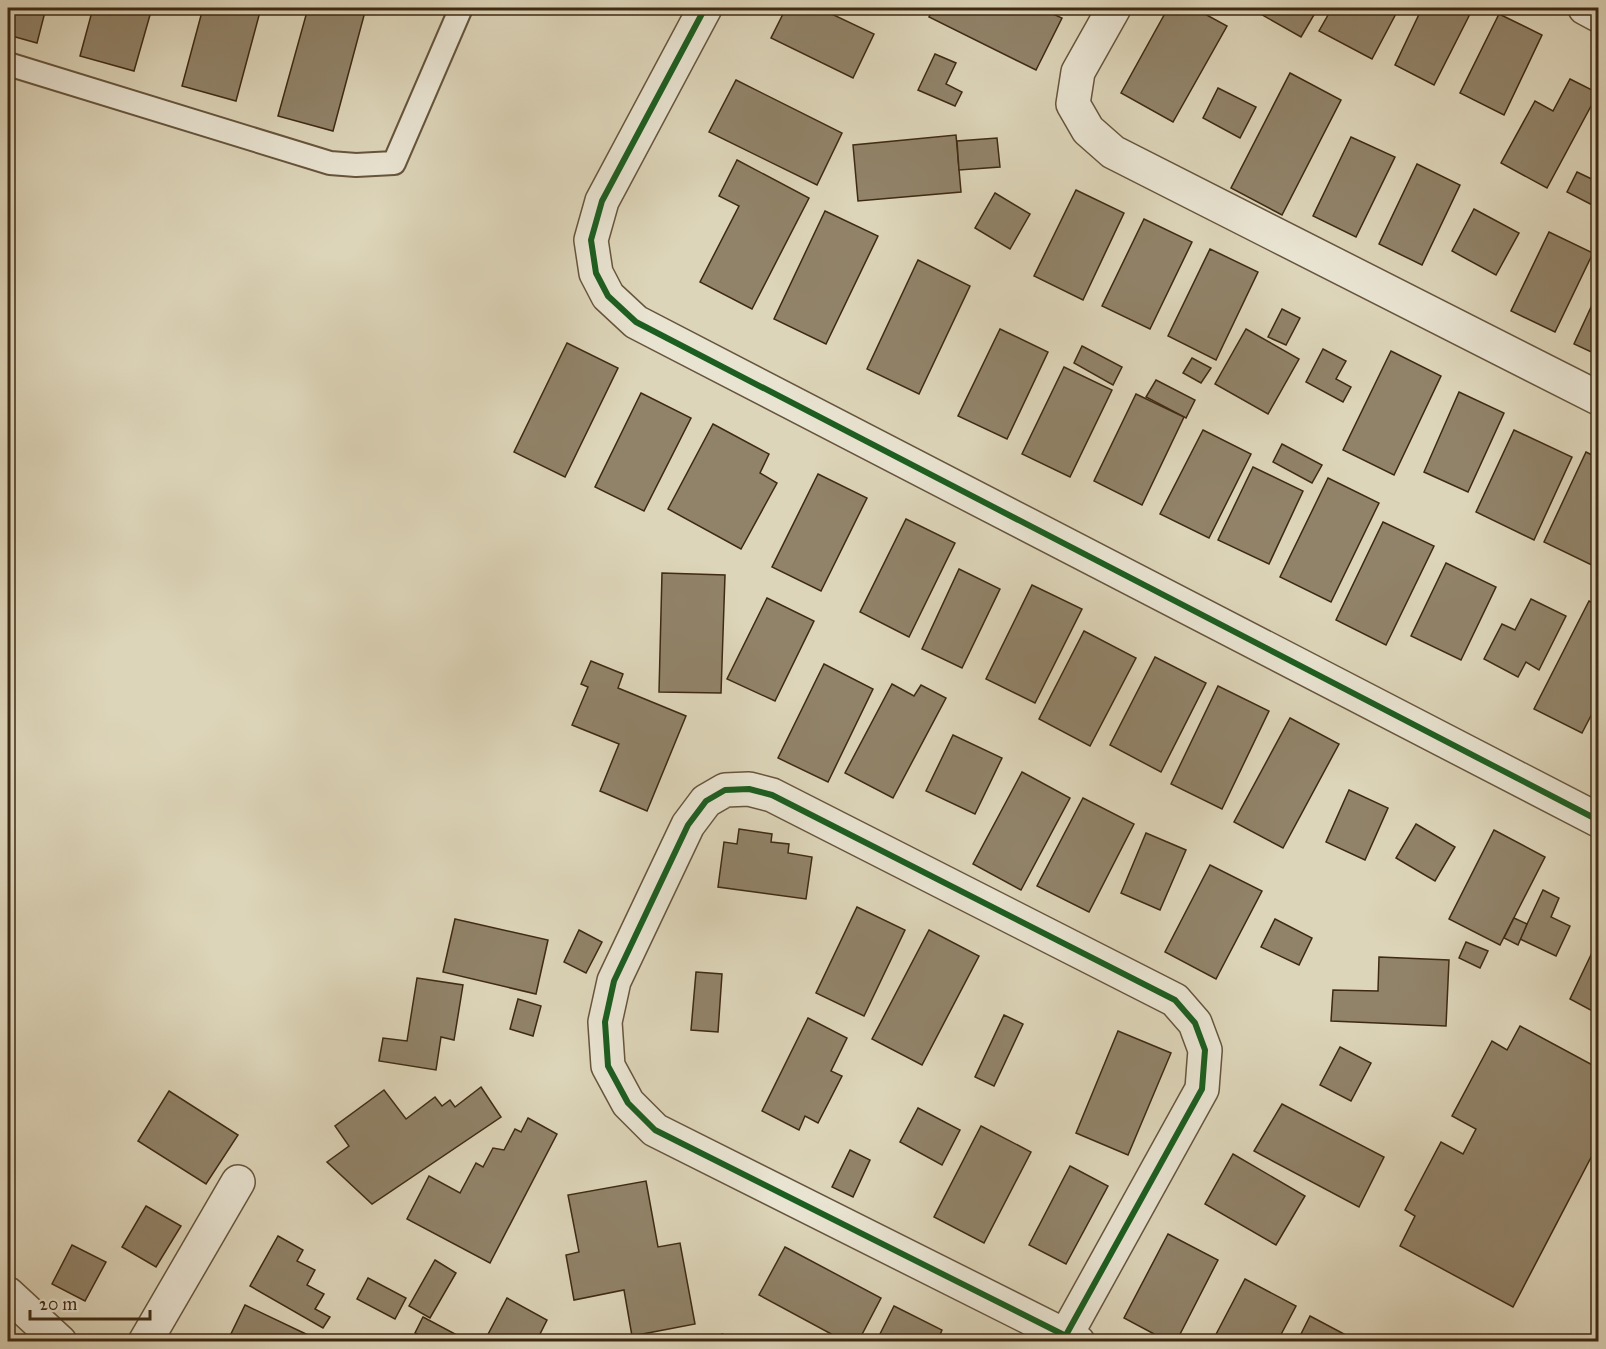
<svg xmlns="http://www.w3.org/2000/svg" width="1606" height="1349" viewBox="0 0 1606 1349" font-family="'IM FELL Great Primer',serif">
<rect width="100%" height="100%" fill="#ddd5b9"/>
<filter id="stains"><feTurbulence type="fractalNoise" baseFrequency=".00333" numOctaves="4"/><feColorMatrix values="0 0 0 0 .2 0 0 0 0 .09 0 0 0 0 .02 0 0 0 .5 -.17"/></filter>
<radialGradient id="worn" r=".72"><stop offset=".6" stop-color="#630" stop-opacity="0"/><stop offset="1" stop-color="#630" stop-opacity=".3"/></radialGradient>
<g fill="#918369" stroke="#3e2a13" stroke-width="1.5">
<path d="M8,8H46L37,43L8,35Z"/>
<path d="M93,8H152L134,71L80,56Z"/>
<path d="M203,8H261L236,101L182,86Z"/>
<path d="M308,8H366L333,131L278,116Z"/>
<path d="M786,8H819L874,34L853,78L771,38Z"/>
<path d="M934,8H1040L1062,18L1036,70L929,17Z"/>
<path d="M1168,8H1194L1227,26L1173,122L1121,93Z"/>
<path d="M1250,8H1318L1301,37Z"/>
<path d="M1332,8H1399L1372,59L1319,31Z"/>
<path d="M1422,8H1473L1434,85L1395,65Z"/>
<path d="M1499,14L1542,35L1504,115L1460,93Z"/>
<path d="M935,54L956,63L946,84L962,92L955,106L918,90Z"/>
<path d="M1290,73L1341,100L1282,215L1231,188Z"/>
<path d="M1570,79L1598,93L1547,188L1501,163L1535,101L1553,111Z"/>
<path d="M736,80L842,133L817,185L709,132Z"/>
<path d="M1218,88L1256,107L1240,138L1203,118Z"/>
<path d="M956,135L961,192L858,201L853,145Z"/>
<path d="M1351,137L1395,157L1356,237L1313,216Z"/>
<path d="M997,138L1000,167L959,170L957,141Z"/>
<path d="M737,160L809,198L752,309L700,282L739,206L719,196Z"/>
<path d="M1417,164L1460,185L1422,265L1379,244Z"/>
<path d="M1577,172L1598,182V208L1567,192Z"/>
<path d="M1076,190L1124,213L1083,300L1034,276Z"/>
<path d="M995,193L1030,214L1010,249L975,228Z"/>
<path d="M1474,209L1519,233L1496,275L1452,251Z"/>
<path d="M825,211L878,236L826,344L774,319Z"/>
<path d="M1144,219L1192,242L1150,329L1102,306Z"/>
<path d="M1549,232L1593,253L1555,332L1511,311Z"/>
<path d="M1210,249L1258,272L1216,360L1168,336Z"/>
<path d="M918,260L970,286L919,394L867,369Z"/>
<path d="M1598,292V355L1574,344Z"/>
<path d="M1282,309L1300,318L1286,345L1268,337Z"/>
<path d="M1000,329L1048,352L1007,439L958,416Z"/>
<path d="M1246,329L1299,359L1268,414L1215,384Z"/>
<path d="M567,343L618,368L565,477L514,452Z"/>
<path d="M1082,346L1122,367L1113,385L1074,363Z"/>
<path d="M1323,349L1346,361L1336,379L1351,387L1343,402L1306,382Z"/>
<path d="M1391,351L1441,376L1394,475L1343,450Z"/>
<path d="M1192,358L1211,368L1201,383L1183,373Z"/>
<path d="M1064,367L1112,390L1070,477L1022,454Z"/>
<path d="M1156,380L1195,400L1186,418L1146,397Z"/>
<path d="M1459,392L1504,413L1468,492L1424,472Z"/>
<path d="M641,393L691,418L644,511L595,487Z"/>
<path d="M1136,394L1184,417L1142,505L1094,481Z"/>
<path d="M713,424L769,454L760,473L777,483L741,549L668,509Z"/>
<path d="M1203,430L1251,454L1209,538L1160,514Z"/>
<path d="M1514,430L1572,457L1534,540L1476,512Z"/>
<path d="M1282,444L1322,465L1312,483L1273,462Z"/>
<path d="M1586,452L1598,458V568L1544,542Z"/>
<path d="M1253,467L1303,491L1269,564L1218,540Z"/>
<path d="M818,474L867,498L821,591L772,567Z"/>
<path d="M1328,478L1379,503L1331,602L1280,577Z"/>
<path d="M906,519L955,543L909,637L860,612Z"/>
<path d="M1383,522L1434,546L1386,645L1336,620Z"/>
<path d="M1446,563L1496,587L1461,660L1411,636Z"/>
<path d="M959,569L1000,589L962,668L922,649Z"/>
<path d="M662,573L725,575L721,693L659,692Z"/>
<path d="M1032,585L1082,609L1035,703L986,679Z"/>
<path d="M767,598L814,621L775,701L727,679Z"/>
<path d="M1531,599L1566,616L1539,670L1526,662L1518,677L1484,659L1502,624L1515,630Z"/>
<path d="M1589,601L1598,606V702L1582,733L1534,709Z"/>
<path d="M1084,631L1136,658L1090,746L1039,719Z"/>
<path d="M1155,657L1206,683L1161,772L1110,745Z"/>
<path d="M591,661L623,674L618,688L686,716L647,811L600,791L619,744L572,725L588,687L581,684Z"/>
<path d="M824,664L873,689L828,782L778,758Z"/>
<path d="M892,684L914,696L921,685L946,698L893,798L845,773Z"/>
<path d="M1218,686L1269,711L1222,809L1171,784Z"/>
<path d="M1290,718L1339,744L1283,848L1234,822Z"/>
<path d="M953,735L1002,758L975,814L926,791Z"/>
<path d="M1022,772L1070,798L1021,890L973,864Z"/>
<path d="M1349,790L1388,808L1365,860L1326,842Z"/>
<path d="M1083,798L1134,824L1089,912L1037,886Z"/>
<path d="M1416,824L1455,847L1435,881L1396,858Z"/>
<path d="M739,829L772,834L771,842L789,844L788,853L812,857L806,899L718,887L724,842L737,844Z"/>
<path d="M1494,830L1545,857L1500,945L1449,919Z"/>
<path d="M1146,833L1186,850L1160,910L1121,893Z"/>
<path d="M1210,865L1262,891L1216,979L1165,952Z"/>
<path d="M1543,890L1559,898L1551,917L1570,926L1556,956L1520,939Z"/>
<path d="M857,907L905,930L864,1016L816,993Z"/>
<path d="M1514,918L1527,924L1518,945L1504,938Z"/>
<path d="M455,919L548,940L536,994L443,972Z"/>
<path d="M1275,919L1312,938L1299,965L1261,947Z"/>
<path d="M579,930L602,942L586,973L564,962Z"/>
<path d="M929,930L979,956L922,1065L872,1039Z"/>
<path d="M1598,940V1014L1570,999Z"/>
<path d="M1466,942L1488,951L1480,968L1459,958Z"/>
<path d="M1379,957L1449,960L1446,1026L1331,1021L1333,990L1378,991Z"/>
<path d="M696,972L722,974L718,1032L691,1030Z"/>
<path d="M417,978L463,985L454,1040L441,1037L436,1070L379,1061L383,1038L407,1041Z"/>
<path d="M518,999L541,1006L533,1036L510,1029Z"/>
<path d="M1004,1015L1023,1024L994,1086L975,1077Z"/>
<path d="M808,1018L847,1038L831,1071L842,1076L818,1123L805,1116L799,1130L762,1111Z"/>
<path d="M1520,1026L1598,1068V1144L1513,1307L1400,1246L1415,1216L1405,1210L1441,1142L1463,1154L1476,1129L1452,1116L1492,1041L1507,1050Z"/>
<path d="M1118,1031L1171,1053L1128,1155L1076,1133Z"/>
<path d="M1340,1047L1371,1063L1351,1101L1320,1085Z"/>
<path d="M481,1087L501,1117L372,1204L327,1162L349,1146L335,1126L384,1090L406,1119L435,1097L442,1106L450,1100L455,1107Z"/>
<path d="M169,1091L238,1135L206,1184L138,1141Z"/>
<path d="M1282,1104L1384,1157L1359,1207L1254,1151Z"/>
<path d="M918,1108L960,1130L942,1165L900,1142Z"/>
<path d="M528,1118L557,1134L490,1263L407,1219L429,1176L460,1193L476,1163L483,1167L493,1148L504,1150L515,1129L521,1132Z"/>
<path d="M981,1126L1031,1152L984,1243L934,1217Z"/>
<path d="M850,1150L870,1160L853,1197L832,1187Z"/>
<path d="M1233,1154L1305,1196L1276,1245L1205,1204Z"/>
<path d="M1070,1166L1108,1186L1066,1264L1029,1245Z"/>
<path d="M646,1181L658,1247L680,1243L695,1324L632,1336L624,1290L574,1300L566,1255L579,1252L568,1195Z"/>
<path d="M146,1206L181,1226L156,1267L122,1247Z"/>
<path d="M1168,1234L1218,1260L1176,1342H1169L1124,1318Z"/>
<path d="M278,1236L303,1250L297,1261L315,1270L307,1285L324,1294L315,1309L330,1317L323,1328L250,1286Z"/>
<path d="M72,1245L106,1262L85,1301L52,1284Z"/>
<path d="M785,1247L881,1298L858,1342H846L759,1295Z"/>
<path d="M435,1260L456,1273L430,1318L409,1306Z"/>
<path d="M368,1278L406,1298L395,1319L357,1299Z"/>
<path d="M1245,1279L1296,1306L1277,1342H1212Z"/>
<path d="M507,1298L547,1320L536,1342H484Z"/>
<path d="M245,1305L308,1335L306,1342H227Z"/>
<path d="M894,1306L942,1330L937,1342H876Z"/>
<path d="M1310,1316L1359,1342H1297Z"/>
<path d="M423,1317L457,1335L453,1342H432L415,1333Z"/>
<path d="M722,1334L738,1342H719Z"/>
</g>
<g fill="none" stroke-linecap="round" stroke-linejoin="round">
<g stroke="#66553c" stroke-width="26">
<path id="service" d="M8,64L330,163L356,165L394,163L461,8"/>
</g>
<g stroke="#66553c" stroke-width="36">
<g id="minor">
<path d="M705,8L602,201L591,240L596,273L608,296L636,322L1598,820"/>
<path d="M1114,8L1078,72L1073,104L1088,130L1113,152L1598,398"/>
<path d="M1585,8L1598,15"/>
<path d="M8,1294L60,1342"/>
<path d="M1066,1335L1202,1089L1205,1050L1195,1023L1175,1000L772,795L749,789L725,790L706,801L688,825L614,981L605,1022L608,1066L628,1103L655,1130L1078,1342"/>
<path d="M145,1342L238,1182"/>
</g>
</g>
<use href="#service" stroke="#e9e4d2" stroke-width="22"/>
<use href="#minor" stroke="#e9e4d2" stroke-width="33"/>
<g stroke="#e9e4d2" stroke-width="10">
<g id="cycleway">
<path d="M705,8L602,201L591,240L596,273L608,296L636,322L1598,820"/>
<path d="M1066,1335L1202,1089L1205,1050L1195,1023L1175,1000L772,795L749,789L725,790L706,801L688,825L614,981L605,1022L608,1066L628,1103L655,1130L1078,1342"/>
</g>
</g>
<use href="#cycleway" stroke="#1b5e20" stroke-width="6"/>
</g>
<rect width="1606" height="1349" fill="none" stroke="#ddd5b9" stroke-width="30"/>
<rect x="9" y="9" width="1588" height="1331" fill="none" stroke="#3e2a13" stroke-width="3"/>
<rect x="15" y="15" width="1576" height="1319" fill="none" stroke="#3e2a13" stroke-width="1.5"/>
<path d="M30 1310v9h120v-9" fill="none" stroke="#3e2a13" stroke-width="3"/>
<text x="39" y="1310" font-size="18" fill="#3e2a13" stroke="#e9e4d2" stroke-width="4.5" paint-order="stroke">20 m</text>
<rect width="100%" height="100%" filter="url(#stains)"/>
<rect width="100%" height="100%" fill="url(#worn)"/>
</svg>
